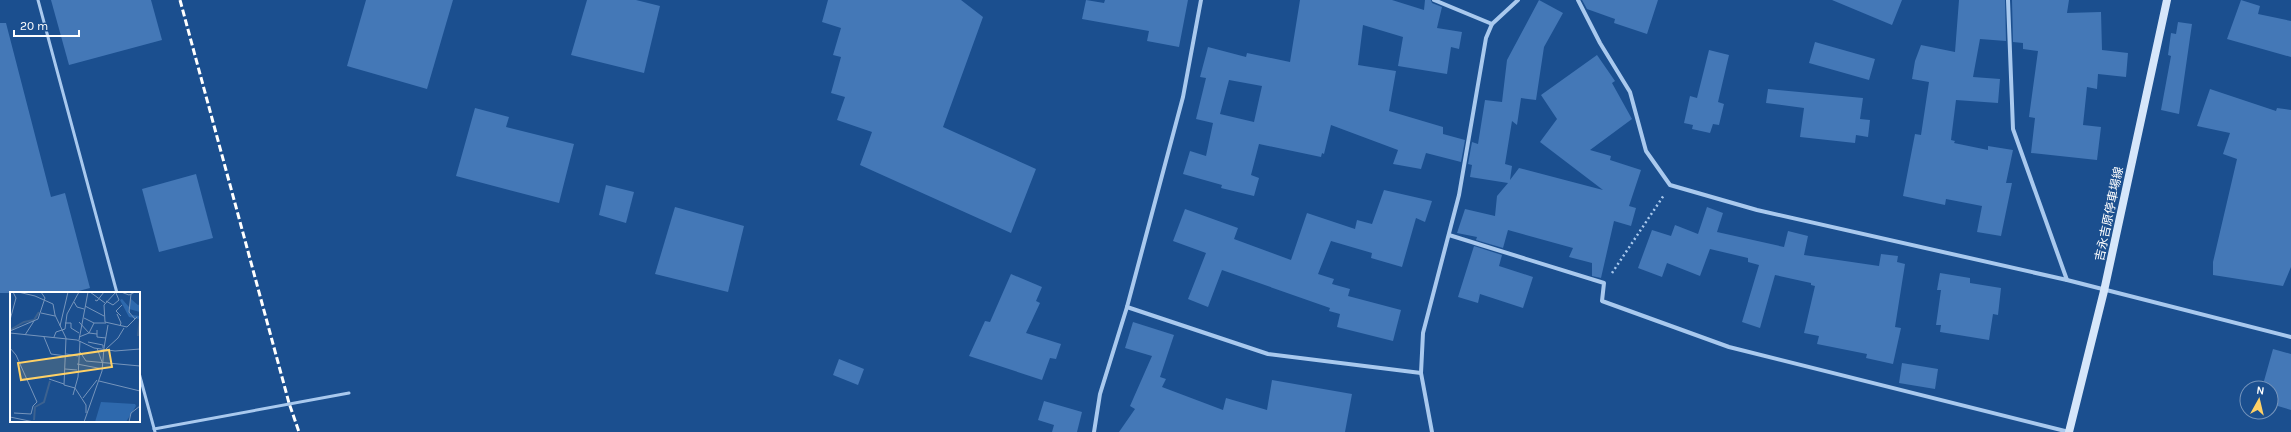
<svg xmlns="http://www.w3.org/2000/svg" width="2291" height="432" viewBox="0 0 2291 432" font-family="Karla,'Noto Sans JP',sans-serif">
<rect width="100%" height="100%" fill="#1b4f8f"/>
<g fill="#4478b7" fill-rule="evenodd">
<path d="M51,0H151L162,40L69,65Z"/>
<path d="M366,0H453L427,89L347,66Z"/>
<path d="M587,0H636L660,6L644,73L571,55Z"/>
<path d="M828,0H961L983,17L943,127L1036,169L1011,233L860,165L872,132L837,120L845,97L831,93L841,57L833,55L841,28L822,22Z"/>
<path d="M1086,0L1104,3L1105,0H1188L1179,47L1147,41L1149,31L1082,19Z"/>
<path d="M1300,0H1392L1424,10L1425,0H1431L1432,3L1442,7L1437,28L1462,32L1459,49L1451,47L1447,74L1398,66L1403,37L1363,25L1358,65L1396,71L1389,111L1443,127V134L1465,140L1461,162L1426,153L1421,169L1393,164L1398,150L1331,125L1324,154L1322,153L1321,157L1259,144L1251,175L1259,178L1254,196L1221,188L1222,185L1183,174L1190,151L1206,156L1213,123L1196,119L1206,78L1200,77L1208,47L1246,57L1247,53L1290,62ZM1229,80L1262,86L1254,122L1220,114Z"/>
<path d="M1539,0L1563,13L1544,47L1536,100L1521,98L1517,125L1512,121L1505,164L1512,166L1510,180L1519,168L1603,190L1540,142L1557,119L1541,95L1597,55L1615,81L1612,83L1632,119L1590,150L1611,156L1610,160L1641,170L1629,206L1636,208L1631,226L1614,221L1601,278L1592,276V263L1569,257L1573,248L1508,230L1503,248L1476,240L1477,237L1457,233L1465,209L1495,216L1497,196L1508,183L1470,177L1472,165L1468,164L1472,142L1478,144L1485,100L1502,102L1507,60Z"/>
<path d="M1582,0H1658L1647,34L1614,23L1615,19L1587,9Z"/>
<path d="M1832,0H1902L1892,25Z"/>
<path d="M1959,0H2005L2006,41L1980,39L1973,77L2000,79L1998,103L1956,100L1951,140L1955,141L1954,143L1988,150V146L2013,150L2006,183H2012L2001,236L1977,232L1982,206L1946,199L1945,205L1903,196L1915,134L1921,135L1929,82L1912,79L1915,61L1921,45L1955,52Z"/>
<path d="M2012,0H2069L2067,13L2101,12L2102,50L2128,53L2126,77L2098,74L2097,89L2087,87L2083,125L2101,127L2097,160L2031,153L2035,118L2029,117L2038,51L2023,49V43L2013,42Z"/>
<path d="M2241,0L2260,6L2258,14L2291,21V57L2227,39Z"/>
<path d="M2178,22L2192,24L2179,114L2161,110L2171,56L2168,55L2171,33L2176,34Z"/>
<path d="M0,23H6L51,197L65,193L90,288L71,293H0Z"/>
<path d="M1815,42L1875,59L1869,80L1809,63Z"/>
<path d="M1709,50L1729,55L1718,102L1724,104L1719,125L1713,124L1710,133L1692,129L1693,125L1684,123L1690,96L1697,98Z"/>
<path d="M1768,89L1863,98L1860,119L1870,120L1868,137L1856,135L1855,143L1800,137L1804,108L1766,103Z"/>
<path d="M2210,89L2276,111L2277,108L2291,110V267L2283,286L2213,275V262L2237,159L2223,154L2230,133L2197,126Z"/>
<path d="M475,108L509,117L506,127L574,144L559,203L456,176Z"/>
<path d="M196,174L213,238L159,252L142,189Z"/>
<path d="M606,185L634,192L626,223L599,215Z"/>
<path d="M1384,190L1432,201L1425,222L1416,218L1402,267L1371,258L1372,253L1331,241L1318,274L1334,279L1332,284L1350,289L1348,296L1401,310L1393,341L1337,327L1340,314L1329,311L1330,308L1222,270L1208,307L1188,299L1206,253L1173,241L1185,209L1238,228L1234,239L1291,260L1307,213L1355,229L1357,220L1372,224Z"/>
<path d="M675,207L744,226L728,292L655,274Z"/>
<path d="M1707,207L1723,213L1717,232L1784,247L1788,231L1808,236L1804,255L1879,266L1881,254L1898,256L1897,262L1905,264L1895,327L1901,328L1893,364L1866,358L1867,354L1817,344L1819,336L1804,333L1815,286L1811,285V283L1775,275L1760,328L1742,322L1759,265L1748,262V258L1710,249L1700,276L1667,263L1662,277L1638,268L1652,230L1671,236L1675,225L1698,234Z"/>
<path d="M1474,246L1502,255L1499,266L1533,277L1523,308L1480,294L1478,303L1458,297Z"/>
<path d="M1940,273L1970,278V283L2001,288L1998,315L1993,314L1989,340L1940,332L1941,325H1936L1941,290H1937Z"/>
<path d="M1011,274L1042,287L1036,301L1040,303L1026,333L1061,344L1056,359L1050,358L1042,380L969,356L985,321L990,322Z"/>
<path d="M1133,322L1174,335L1160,377L1166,379L1162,387L1223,410L1226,398L1267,410L1272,380L1352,394L1345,432H1119L1135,409L1130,406L1152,356L1125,348Z"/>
<path d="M2273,349L2291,354V410L2271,404V388H2262Z"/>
<path d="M839,359L864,369L858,385L833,375Z"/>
<path d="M1902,363L1938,369L1935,389L1899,383Z"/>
<path d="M1044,401L1082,412L1077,432H1052L1054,425L1038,420Z"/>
</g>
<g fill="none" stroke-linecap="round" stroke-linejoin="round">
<path stroke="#a9c9ee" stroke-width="2.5" stroke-dasharray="2 3" stroke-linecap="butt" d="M1612,273L1664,195"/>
<g stroke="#a9c9ee" stroke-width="3">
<path d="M38,0L117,293"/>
<path d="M139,373L155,432"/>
<path d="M154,429L349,393"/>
</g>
<g stroke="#a9c9ee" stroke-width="4">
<path d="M1434,0L1492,24"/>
<path d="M1578,0L1600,43L1630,92L1646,151L1670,185L1757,210L2067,280L2291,337"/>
<path d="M2008,0L2013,129L2067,280"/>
<path d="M1449,235L1604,283L1602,301L1729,347L2069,432"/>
<path d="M1127,307L1268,354L1421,373"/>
<path d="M1094,432L1100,394L1127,307L1183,97L1201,0"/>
<path d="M1432,432L1421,373L1423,333L1459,195L1486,38L1492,24L1518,0"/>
</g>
<path stroke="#d6e6fa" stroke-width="8" d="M2069,432L2104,291L2167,0"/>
<path stroke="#fff" stroke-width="3" stroke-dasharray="7 3" stroke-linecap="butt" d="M180,0L289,403L299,432"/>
</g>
<g text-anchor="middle" stroke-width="3.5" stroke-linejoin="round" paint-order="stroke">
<g font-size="12" fill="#fff" stroke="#1b4f8f">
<text transform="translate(2109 214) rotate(-78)" y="4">吉永吉原停車場線</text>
</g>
</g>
<g transform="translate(10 292)">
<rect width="130" height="130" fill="#1b4f8f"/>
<path d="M112,7L119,15L121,7L128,13L130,12V20L119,17L121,23L130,24L129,27L119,25L110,8ZM91,110L125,112L126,114L116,130H85Z" fill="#2e69ad"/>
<path fill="none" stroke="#3c6290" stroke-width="2" d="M0,38L14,30L24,28L29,20M128,44L130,25M24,128L25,115L34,110L40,89"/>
<path fill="none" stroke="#7695bc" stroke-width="1" d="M8,0L25,4L43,12L45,23L56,46L54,93L65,96L76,113V121M80,0L95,11M106,0L94,13L95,30L117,35L127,25M111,0L119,3L125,0M121,2L119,20L125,27M85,8L87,9L94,0M96,9L103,13L109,8L106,1M64,10L67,15L74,17M75,14L94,24M31,21L45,24M107,22L111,31L110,34M111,24L106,19L112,13M74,26L84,31H96M0,28L6,6L3,0M69,30L79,41L87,42M55,31H61V36L69,41M50,34L58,0M87,38V45L96,46M0,39L28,27L35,6L31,0M0,41L67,48L84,56L105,59L130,57M15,43L24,29M34,45L41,62L56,64M44,45L46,40L55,37L57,22L69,0M69,45L79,41L84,31M69,48L78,0M78,50L93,53V56M0,56L6,63L27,110L23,114L21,122L4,121M87,56L92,70M94,56L98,33M96,57L108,46L114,36M70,60L76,69L130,74M56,62L68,64M67,72L93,77M55,77L67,78M39,87L54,92M89,89L130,99M63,103L68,85L70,49M73,106L87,88M0,125L24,130M74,130L92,79L94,56M119,130L121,121L130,114"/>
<path fill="#ffd166" fill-opacity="0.15" stroke="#ffd166" stroke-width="2" d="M99,58L102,75L11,88L8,71Z"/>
<rect width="130" height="130" fill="none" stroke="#fff" stroke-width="2"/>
</g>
<g transform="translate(2259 400) rotate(8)"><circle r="19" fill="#1b4f8f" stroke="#7695bc"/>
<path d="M0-3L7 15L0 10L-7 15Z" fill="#ffd166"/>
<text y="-6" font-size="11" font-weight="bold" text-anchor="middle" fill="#ffffff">N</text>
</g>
<path d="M14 30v6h65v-6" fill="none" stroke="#ffffff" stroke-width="2"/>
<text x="20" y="30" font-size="12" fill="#ffffff" stroke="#1b4f8f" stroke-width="3" paint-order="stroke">20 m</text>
</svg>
